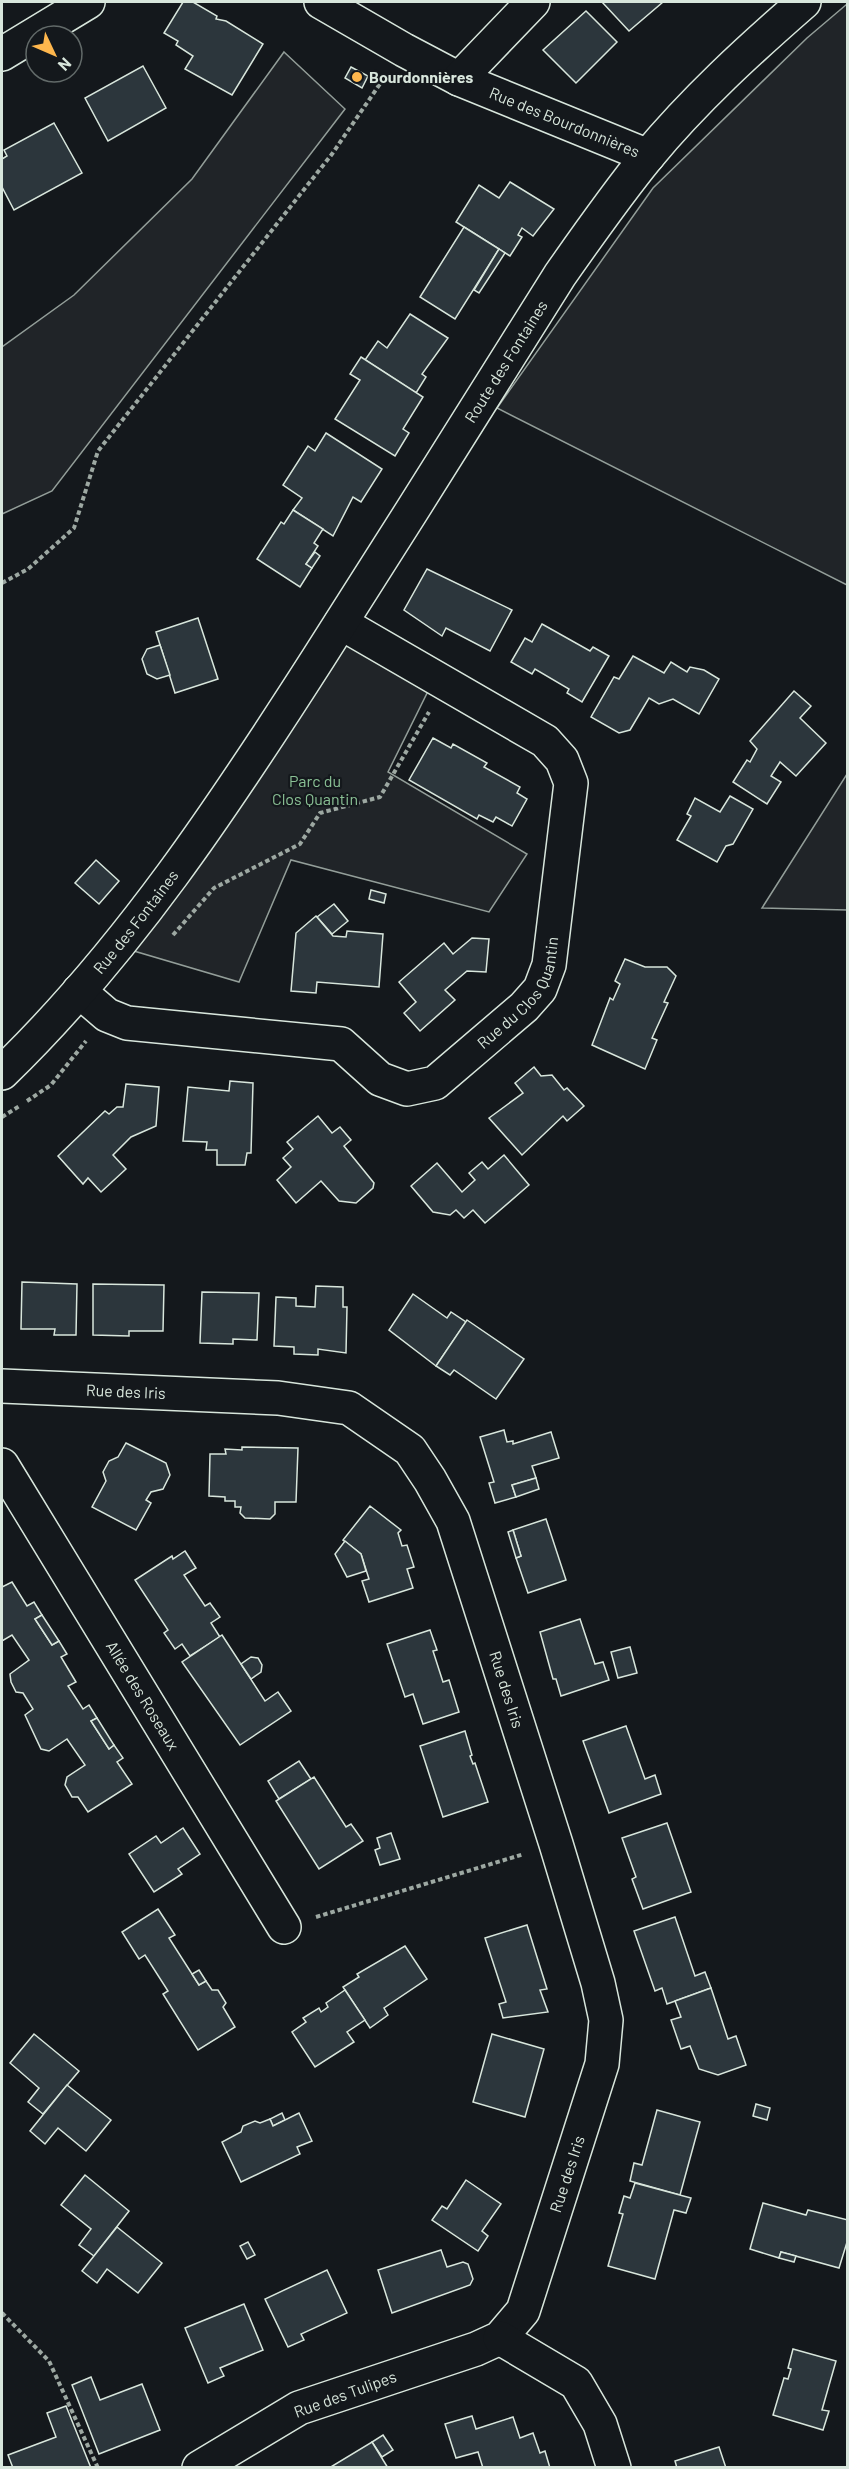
<svg xmlns="http://www.w3.org/2000/svg" width="849" height="2469" viewBox="0 0 849 2469" font-family="Barlow,sans-serif">
<rect width="100%" height="100%" fill="#14181c"/>
<g fill="#202428" stroke="#939e99" stroke-width="1.5">
<path d="M847,4V585L497,408L653,188L807,38Z"/>
<path d="M284,52L345,109L52,491L2,514V347L74,295L192,179Z"/>
<path d="M341,623L435,677L388,772L527,854L489,912L291,860L239,982L117,946Z"/>
<path d="M847,774V910L762,908Z"/>
</g>
<g fill="#2c363c" stroke="#d8e6dc" stroke-width="1.5">
<path d="M183,2H193L217,16L216,19L226,21L263,44L232,95L185,69L193,56L176,45L178,41L164,33Z"/>
<path d="M602,2H663L629,31Z"/>
<path d="M586,11L617,42L576,83L543,50Z"/>
<path d="M143,66L166,108L108,141L85,98Z"/>
<path d="M351,67L368,76L362,88L345,78Z"/>
<path d="M54,123L82,173L14,210L2,187V159L7,156L4,150Z"/>
<path d="M510,182L554,209L533,236L522,228L518,235L522,237L510,256L456,222L479,185L499,198Z"/>
<path d="M464,227L499,249L455,319L420,297Z"/>
<path d="M499,249L505,253L479,293L474,290Z"/>
<path d="M410,314L448,338L422,374L426,377L416,393L365,360L378,341L387,348Z"/>
<path d="M361,357L423,397L403,429L409,433L395,456L335,419L360,380L350,374Z"/>
<path d="M326,433L382,469L361,502L353,497L333,536L293,510L302,498L283,485L308,446L315,451Z"/>
<path d="M293,510L323,529L314,543L318,546L306,564L312,568L300,587L257,559L281,522L284,524Z"/>
<path d="M315,552L320,556L312,568L306,564Z"/>
<path d="M427,569L512,610L490,651L446,628L442,636L404,610Z"/>
<path d="M198,618L218,679L175,693L156,632Z"/>
<path d="M542,624L590,651L593,647L609,656L582,702L567,693L569,689L535,669L532,674L511,662L525,638L532,642Z"/>
<path d="M160,645L170,675L157,679L147,674L142,659L147,649Z"/>
<path d="M633,656L664,673L671,662L687,672L690,667L704,670L719,679L699,714L673,699L659,704L649,698L630,730L619,733L591,717L614,677L619,679Z"/>
<path d="M794,691L811,706L800,718L826,743L796,776L780,762L771,776L781,782L767,804L733,782L747,760L750,762L757,749L750,741Z"/>
<path d="M433,738L451,748L453,744L487,763L484,767L520,787L517,793L527,799L512,826L496,817L493,822L479,815L477,819L409,780Z"/>
<path d="M730,796L753,809L733,844L726,846L717,862L677,840L691,816L687,814L695,798L720,812Z"/>
<path d="M96,860L119,881L99,904L75,883Z"/>
<path d="M371,890L386,894L384,903L369,899Z"/>
<path d="M334,904L348,921L332,934L317,917Z"/>
<path d="M316,916L333,936L346,937L347,931L383,934L379,987L317,982L316,993L291,991L296,933Z"/>
<path d="M472,938L489,939L486,972L467,971L445,990L455,1000L420,1031L404,1013L416,1002L399,982L444,943L453,954Z"/>
<path d="M625,959L645,967H667L676,976L664,1002L668,1003L652,1038L657,1040L645,1069L592,1045L610,998L613,1000L620,984L615,981Z"/>
<path d="M534,1067L541,1076L552,1075L564,1090L567,1088L584,1106L567,1121L563,1116L522,1155L489,1118L523,1093L515,1083Z"/>
<path d="M230,1081L253,1083L251,1153H247L245,1165H217V1150H206L207,1142L183,1141L188,1087L229,1091Z"/>
<path d="M126,1084L159,1087L156,1126L131,1137L113,1155L126,1169L101,1192L88,1178L83,1184L58,1156L105,1111L109,1114L117,1107H123Z"/>
<path d="M318,1116L332,1133L340,1127L351,1140L344,1146L374,1183L373,1188L356,1203L339,1201L321,1181L296,1203L277,1180L291,1167L283,1158L293,1149L287,1142Z"/>
<path d="M504,1155L529,1185L485,1223L473,1210L464,1218L456,1210L450,1215L433,1212L411,1186L437,1163L462,1192L475,1180L469,1173L482,1162L488,1169Z"/>
<path d="M22,1282L77,1284L76,1335H54L55,1329H21Z"/>
<path d="M93,1284L164,1285L163,1331H129V1336L93,1335Z"/>
<path d="M316,1286L343,1287V1307H347L346,1353L318,1349V1355L294,1354V1347L274,1346L276,1297L296,1298V1306L315,1307Z"/>
<path d="M202,1292L259,1293L257,1340L233,1339V1344L200,1343Z"/>
<path d="M413,1294L447,1318L451,1312L466,1322L436,1366L389,1330Z"/>
<path d="M467,1320L524,1359L496,1399L454,1370L450,1375L436,1366Z"/>
<path d="M504,1430L507,1442L513,1441V1444L551,1432L559,1458L532,1466L536,1478L512,1485L516,1497L495,1503L489,1483L494,1482L480,1437Z"/>
<path d="M126,1443L166,1463L170,1475L163,1489L151,1492L146,1500L151,1503L136,1530L92,1507L106,1481L103,1472L109,1461L118,1457Z"/>
<path d="M242,1447L298,1448L296,1502H275V1514L270,1519L245,1518L240,1513L241,1507H235V1501H225V1497L209,1496L210,1454H226L225,1449L242,1450Z"/>
<path d="M536,1478L539,1489L516,1497L512,1485Z"/>
<path d="M370,1506L401,1530L398,1533L402,1546L407,1545L414,1567L407,1569L413,1588L369,1602L362,1581L369,1579L361,1554L343,1540Z"/>
<path d="M546,1519L566,1580L528,1593L516,1558L521,1556L513,1530Z"/>
<path d="M513,1530L521,1556L516,1558L508,1532Z"/>
<path d="M345,1541L361,1554L366,1571L347,1577L335,1554Z"/>
<path d="M185,1551L196,1568L184,1575L205,1606L210,1603L220,1617L211,1623L220,1637L190,1656L182,1644L175,1649L164,1633L168,1630L135,1580L172,1556L173,1559Z"/>
<path d="M12,1582L27,1606L34,1602L42,1615L35,1619L52,1645L59,1641L67,1654L61,1657L76,1682L68,1686L83,1709L89,1705L97,1718L91,1721L109,1749L114,1745L123,1758L117,1762L132,1784L88,1812L78,1797H72L65,1785L67,1777L85,1765L67,1739L49,1751L41,1749L25,1715L33,1709L23,1693L16,1692L11,1682L10,1674L29,1660L12,1635L2,1641V1587Z"/>
<path d="M42,1615L59,1641L52,1645L35,1619Z"/>
<path d="M580,1619L595,1664L603,1662L609,1680L561,1696L556,1679H553L540,1632Z"/>
<path d="M430,1630L437,1650L433,1651L443,1682L449,1680L459,1712L423,1724L413,1694L405,1697L387,1644Z"/>
<path d="M222,1635L265,1701L278,1692L291,1711L240,1745L182,1662Z"/>
<path d="M630,1647L637,1673L618,1678L611,1652Z"/>
<path d="M251,1657L258,1658L262,1665L261,1672L251,1679L241,1664Z"/>
<path d="M97,1718L114,1745L109,1749L91,1721Z"/>
<path d="M626,1726L645,1779L655,1775L661,1794L609,1813L583,1741Z"/>
<path d="M465,1731L472,1755L470,1756L473,1764L475,1763L488,1802L443,1817L420,1746Z"/>
<path d="M299,1761L311,1779L279,1799L268,1781Z"/>
<path d="M314,1777L346,1827L351,1824L363,1841L319,1869L276,1801Z"/>
<path d="M667,1823L691,1892L643,1909L632,1879L636,1877L622,1838Z"/>
<path d="M183,1828L200,1854L178,1869L182,1874L154,1892L129,1854L156,1836L161,1843Z"/>
<path d="M391,1833L400,1859L380,1865L375,1850L380,1848L377,1838Z"/>
<path d="M158,1909L175,1935L169,1938L199,1985L206,1981L212,1990H218L226,2003L223,2007L235,2027L198,2050L163,1994L168,1991L145,1955L139,1959L122,1932Z"/>
<path d="M675,1917L695,1976L705,1972L711,1988L667,2004L662,1988L655,1991L634,1931Z"/>
<path d="M527,1925L547,1989L540,1990L548,2012L503,2018L499,2004L506,2002L485,1938Z"/>
<path d="M405,1946L427,1979L384,2008L388,2015L370,2028L343,1987L359,1977L357,1974Z"/>
<path d="M199,1970L206,1981L199,1985L192,1974Z"/>
<path d="M711,1988L728,2039L736,2036L746,2065L718,2075L699,2069L690,2046L681,2049L671,2020L681,2017L675,2001Z"/>
<path d="M345,1990L365,2020L347,2032L354,2042L315,2067L292,2032L306,2022L303,2018L319,2008L321,2012L328,2007L326,2003Z"/>
<path d="M34,2034L79,2071L43,2114L28,2102L39,2088L10,2063Z"/>
<path d="M492,2034L544,2049L525,2117L473,2102Z"/>
<path d="M67,2085L111,2120L86,2151L58,2128L45,2144L30,2131Z"/>
<path d="M756,2104L770,2108L767,2120L753,2116Z"/>
<path d="M657,2110L700,2122L680,2195L630,2181L634,2163L642,2165Z"/>
<path d="M282,2113L285,2120L273,2126L270,2119Z"/>
<path d="M299,2113L312,2141L297,2147L300,2154L241,2182L222,2142L241,2132L243,2126L255,2121L260,2123L270,2119L273,2126Z"/>
<path d="M85,2175L129,2211L94,2256L79,2245L91,2229L61,2205Z"/>
<path d="M466,2180L501,2204L482,2231L488,2236L478,2251L432,2220L442,2206L447,2209Z"/>
<path d="M635,2183L691,2198L686,2213L674,2210L655,2279L608,2266L623,2214L619,2213L624,2196L630,2198Z"/>
<path d="M763,2203L806,2215L808,2210L848,2220V2239L839,2268L781,2252L779,2258L750,2249Z"/>
<path d="M117,2227L162,2263L138,2293L107,2269L97,2283L82,2271Z"/>
<path d="M248,2242L255,2255L247,2259L240,2246Z"/>
<path d="M441,2250L447,2267L463,2262L468,2264L473,2279L470,2285L392,2313L378,2270Z"/>
<path d="M781,2252L796,2256L794,2262L779,2258Z"/>
<path d="M327,2270L347,2313L301,2334L304,2340L288,2347L265,2299Z"/>
<path d="M244,2304L263,2350L220,2368L224,2376L208,2383L185,2328Z"/>
<path d="M793,2349L836,2361L822,2410L829,2411L823,2430L773,2415L784,2378L788,2379L791,2369L788,2368Z"/>
<path d="M91,2377L100,2400L142,2384L160,2430L99,2454L72,2385Z"/>
<path d="M66,2406L91,2468H13L8,2455L56,2437L47,2413Z"/>
<path d="M472,2416L476,2429L513,2417L520,2438L533,2433L540,2453L545,2451L550,2468H483L478,2452L456,2458L445,2424Z"/>
<path d="M383,2435L393,2450L382,2457L372,2442Z"/>
<path d="M372,2442L388,2468H329Z"/>
<path d="M719,2447L726,2468H677L675,2461Z"/>
</g>
<g fill="none" stroke-linecap="round" stroke-linejoin="round">
<g stroke="#d8e6dc" stroke-width="36">
<g id="minor">
<path id="s1" d="M321,2L404,50L459,79L648,156"/>
<path d="M2,54L88,2"/>
<path d="M459,79L533,2"/>
<path id="s2" d="M79,991L107,1015L127,1023L341,1044L380,1079L407,1089L435,1083L524,1007L540,989L549,965L571,783L562,760L545,741L341,623"/>
<path id="s3" d="M2,1073C128,951 225,804 319,657C400,530 480,403 560,275C588,235 616,195 647,157C694,100 749,50 804,2"/>
<path id="s4" d="M2,1386L278,1398L349,1408L410,1450L430,1480L453,1521L556,1844L598,1983L606,2020L602,2064L523,2311L500,2338L476,2349L299,2408L199,2468"/>
<path id="s5" d="M2,1465L284,1927"/>
<path d="M500,2338L576,2383L600,2424L614,2468"/>
</g>
</g>
<g stroke="#9da8a2" stroke-width="4" stroke-dasharray="4.5 3" stroke-linecap="butt">
<path d="M2,583L28,569L74,528L98,451L332,154L384,78"/>
<path d="M173,935L214,888L300,844L320,813L380,797L429,712"/>
<path d="M27,1101L51,1085L86,1041"/>
<path d="M2,1117L21,1105"/>
<path d="M316,1917L524,1854"/>
<path d="M2,2313L49,2361L98,2468"/>
</g>
<use href="#minor" stroke="#14181c" stroke-width="33"/>
</g>
<circle fill="#ffb74d" stroke="#14181c" stroke-width="2" cx="357" cy="77" r="6"/>
<g text-anchor="middle" stroke-width="4.5" stroke-linejoin="round" paint-order="stroke">
<g font-size="16" font-weight="bold" fill="#d8e6dc" stroke="#14181c" text-anchor="start">
<text x="369" y="83">Bourdonnières</text>
</g>
<g font-size="16" fill="#d8e6dc" stroke="#14181c">
<text dy="6" stroke="none"><textPath href="#s1" startOffset="272">Rue des Bourdonnières</textPath></text>
<text dy="6" stroke="none"><textPath href="#s3" startOffset="874">Route des Fontaines</textPath></text>
<text dy="6" stroke="none"><textPath href="#s3" startOffset="202">Rue des Fontaines</textPath></text>
<text dy="6" stroke="none"><textPath href="#s2" startOffset="510">Rue du Clos Quantin</textPath></text>
<text dy="6" stroke="none"><textPath href="#s4" startOffset="124">Rue des Iris</textPath></text>
<text dy="6" stroke="none"><textPath href="#s4" startOffset="682">Rue des Iris</textPath></text>
<text dy="6" stroke="none"><textPath href="#s5" startOffset="270">Allée des Roseaux</textPath></text>
<text transform="translate(567 2174) rotate(-72)" y="6">Rue des Iris</text>
<text transform="translate(345 2394) rotate(-20)" y="6">Rue des Tulipes</text>
</g>
<g font-size="16" fill="#8ac095" stroke="#14181c">
<text x="315" y="787">Parc du<tspan x="315" dy="18">Clos Quantin</tspan></text>
</g>
</g>
<rect width="849" height="2469" fill="none" stroke="#d8e6dc" stroke-width="6"/>
<g transform="translate(54 54) rotate(134)"><circle r="28" fill="#14181c" stroke="#626a69" stroke-width="1.5"/>
<path d="M0-4.5L10 22L0 15L-10 22Z" fill="#ffb74d"/>
<text y="-9" font-size="16" font-weight="bold" text-anchor="middle" fill="#d8e6dc">N</text>
</g>
</svg>
